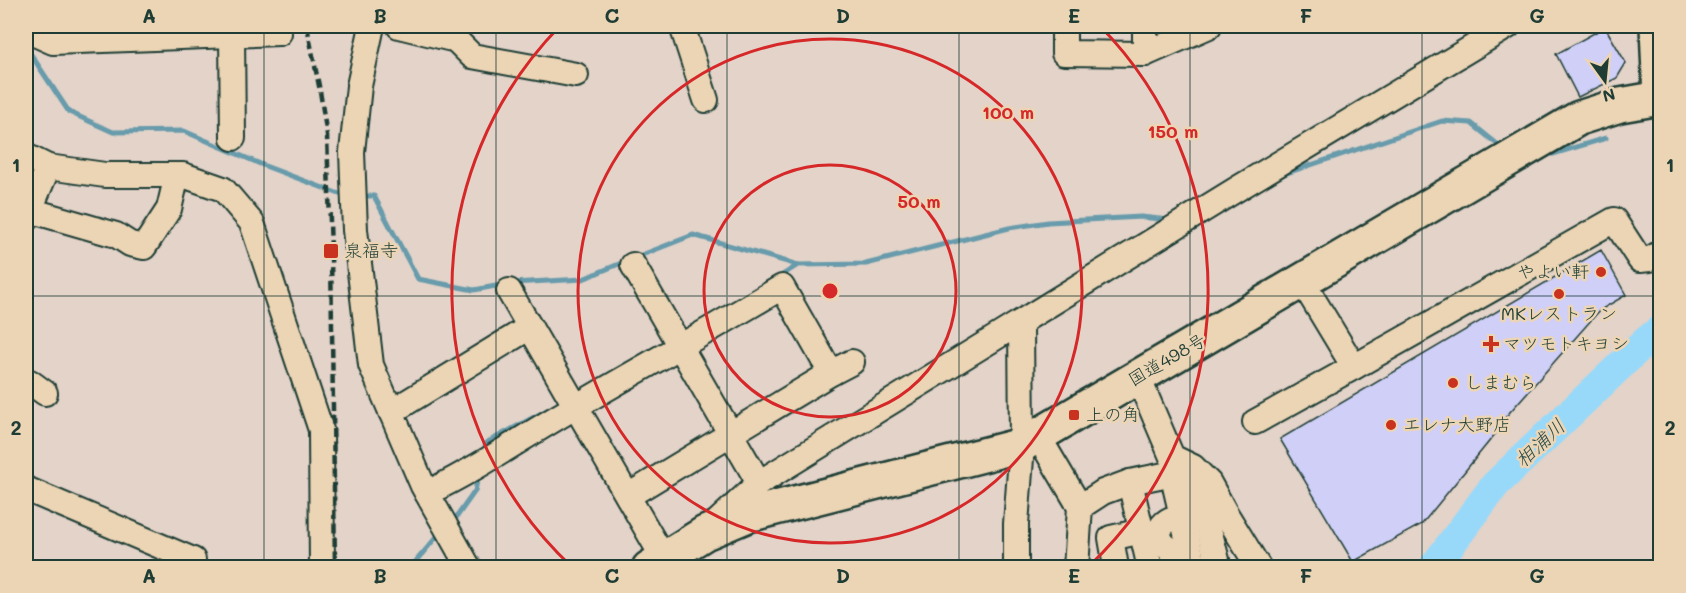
<svg xmlns="http://www.w3.org/2000/svg" width="1686" height="593" viewBox="0 0 1686 593" font-family="Mali,'Klee One',sans-serif">
<rect width="100%" height="100%" fill="#e3d3c9"/>
<filter id="ink" filterUnits="userSpaceOnUse"><feTurbulence type="fractalNoise" baseFrequency=".0167" numOctaves="2"/><feDisplacementMap in="SourceGraphic" scale="12" xChannelSelector="R" yChannelSelector="G"/><feConvolveMatrix kernelMatrix="1 2 1 2 8 2 1 2 1" color-interpolation-filters="sRGB"/></filter>
<g filter="url(#ink)">
<g fill="none" stroke-linecap="round" stroke-linejoin="round">
<g stroke="#689bab" stroke-width="5">
<path d="M26,47L69,112L113,132L184,131L265,166L342,195H348"/>
<path d="M1553,154L1606,138"/>
<path d="M1284,174L1442,121L1471,123L1502,148"/>
<path d="M360,196H374L418,279L474,290L512,283L583,279L626,261"/>
<path d="M634,258L693,235L798,265L866,264L1009,228L1048,222L1141,217L1169,220"/>
<path d="M776,279L798,265"/>
<path d="M485,447L486,443L549,409"/>
<path d="M453,522L475,491L477,481"/>
<path d="M410,568L439,534"/>
</g>
<path stroke="#98d9fa" stroke-width="30" d="M1433,568L1495,485L1644,343L1660,330"/>
</g>
<g fill="#cfcff8" stroke="#1f3d34" stroke-width="1.5">
<path d="M1605,27L1626,63L1617,78L1578,97L1556,54Z"/>
<path d="M1601,250L1626,295L1600,310L1495,429L1496,433L1422,524L1353,562L1280,439Z"/>
</g>
<g fill="none" stroke-linecap="round" stroke-linejoin="round">
<g stroke="#1f3d34" stroke-width="28">
<g id="minor">
<path d="M372,26L359,86L352,152L355,230L371,365L423,486L469,568"/>
<path d="M399,26L456,40L472,56L576,75"/>
<path d="M682,26L706,100"/>
<path d="M1064,26V53L1145,54L1209,26"/>
<path d="M1145,26V54"/>
<path d="M26,30L53,42L279,33"/>
<path d="M232,35L233,138"/>
<path d="M26,156L48,167L105,175H183L223,189L252,223L321,430L322,568"/>
<path d="M29,210L116,235L130,244L144,247L169,209L177,175"/>
<path d="M26,219L48,167"/>
<path d="M633,265L759,483"/>
<path d="M1302,281L1354,367L1614,220L1640,260L1650,259L1660,253"/>
<path d="M509,291L664,559"/>
<path d="M1138,377L1172,457L1193,467L1209,483L1226,514L1259,568"/>
<path d="M30,382L45,393"/>
<path d="M391,412L530,327"/>
<path d="M1255,422L1354,367"/>
<path d="M1038,436L1080,507"/>
<path d="M1173,477L1194,568"/>
<path d="M1130,482L1150,568"/>
<path d="M26,489L193,560"/>
<path d="M427,493C480,468 527,434 577,406C645,366 714,328 782,287L831,373"/>
<path d="M628,496L831,373L852,362"/>
<path d="M716,523L759,483L1237,189L1508,26"/>
<path d="M1016,568V524L1022,445L1021,323"/>
<path d="M1076,568L1080,507L1103,492L1130,482L1164,475L1180,478L1192,488L1203,506L1219,568"/>
<path d="M1114,568L1116,567L1111,538L1142,531"/>
<path d="M1174,568L1172,551L1162,543L1158,533C1163,521 1170,518 1182,517"/>
</g>
</g>
<g stroke="#1f3d34" stroke-width="38">
<g id="highway">
<path d="M1657,26L1660,98"/>
<path d="M649,568L705,533L748,515L1022,445L1579,118L1620,105L1660,98"/>
</g>
</g>
<use href="#minor" stroke="#ecd5b5" stroke-width="24"/>
<use href="#highway" stroke="#ecd5b5" stroke-width="33"/>
<path stroke="#1f3d34" stroke-width="4.5" stroke-dasharray="9 4.5" stroke-linecap="butt" d="M307,26L320,91L327,136L331,251L335,568"/>
</g>
</g>
<path fill="none" stroke="#1f3d34" stroke-width="1.5" stroke-opacity="0.55" d="M264,26V568M496,26V568M727,26V568M959,26V568M1190,26V568M1422,26V568M26,296H1660"/>
<g fill="none" stroke="#d62828" stroke-width="3">
<circle cx="830" cy="291" r="126"/>
<circle cx="830" cy="291" r="252"/>
<path d="M572 567A378 378 0 0 1 560 26M1100 26A378 378 0 0 1 1088 567"/>
</g>
<g fill="#c8321e" stroke="#ecd5b5" stroke-width="2">
<rect x="323" y="243" width="16" height="16" rx="3"/>
<circle cx="1601" cy="272" r="6"/>
<circle cx="1559" cy="294" r="6"/>
<path d="M1488 335h6v6h6v6h-6v6h-6v-6h-6v-6h6z"/>
<circle cx="1453" cy="383" r="6"/>
<rect x="1068" y="409" width="12" height="12" rx="3"/>
<circle cx="1391" cy="425" r="6"/>
</g>
<g text-anchor="middle" stroke-width="5" stroke-linejoin="round" paint-order="stroke">
<g font-size="18" fill="#1f3d34" stroke="#ecd5b5" text-anchor="start">
<text x="344" y="257">泉福寺</text>
<text x="1589" y="278" text-anchor="end">やよい軒</text>
<text x="1559" y="320" text-anchor="middle">MKレストラン</text>
<text x="1503" y="350">マツモトキヨシ</text>
<text x="1465" y="389">しまむら</text>
<text x="1086" y="421">上の角</text>
<text x="1403" y="431">エレナ大野店</text>
</g>
<g font-size="18" fill="#1f3d34" stroke="#ecd5b5">
<text transform="translate(1167 360) rotate(-30)" y="6">国道498号</text>
</g>
<g font-size="20" font-style="italic" fill="#2b4d48" stroke="#ecd5b5">
<text transform="translate(1540 443) rotate(-43)" y="7">相浦川</text>
</g>
</g>
<circle cx="830" cy="291" r="9" fill="#d62828" stroke="#ecd5b5" stroke-width="3"/>
<g font-size="18" text-anchor="middle" font-weight="bold" fill="#d62828" stroke="#ecd5b5" stroke-width="5" stroke-linejoin="round" paint-order="stroke">
<text x="1008" y="119">100 m</text>
<text x="1173" y="138">150 m</text>
<text x="919" y="208">50 m</text>
</g>
<rect width="1686" height="593" fill="none" stroke="#ecd5b5" stroke-width="66"/>
<g transform="translate(1605 81) rotate(165)" stroke="#ecd5b5" stroke-width="4.5" paint-order="stroke">
<path d="M0-4.5L10 22L0 15L-10 22Z" fill="#1f3d34"/>
<text y="-9" font-size="16" font-weight="bold" text-anchor="middle" fill="#1f3d34">N</text>
</g>
<rect x="33" y="33" width="1620" height="527" fill="none" stroke="#1f3d34" stroke-width="2"/>
<g font-size="20" text-anchor="middle" font-weight="bold" fill="#1f3d34">
<text x="149" y="23">A</text>
<text x="380" y="23">B</text>
<text x="612" y="23">C</text>
<text x="843" y="23">D</text>
<text x="1074" y="23">E</text>
<text x="1306" y="23">F</text>
<text x="1537" y="23">G</text>
<text x="16" y="172">1</text>
<text x="1670" y="172">1</text>
<text x="16" y="435">2</text>
<text x="1670" y="435">2</text>
<text x="149" y="583">A</text>
<text x="380" y="583">B</text>
<text x="612" y="583">C</text>
<text x="843" y="583">D</text>
<text x="1074" y="583">E</text>
<text x="1306" y="583">F</text>
<text x="1537" y="583">G</text>
</g>
</svg>
